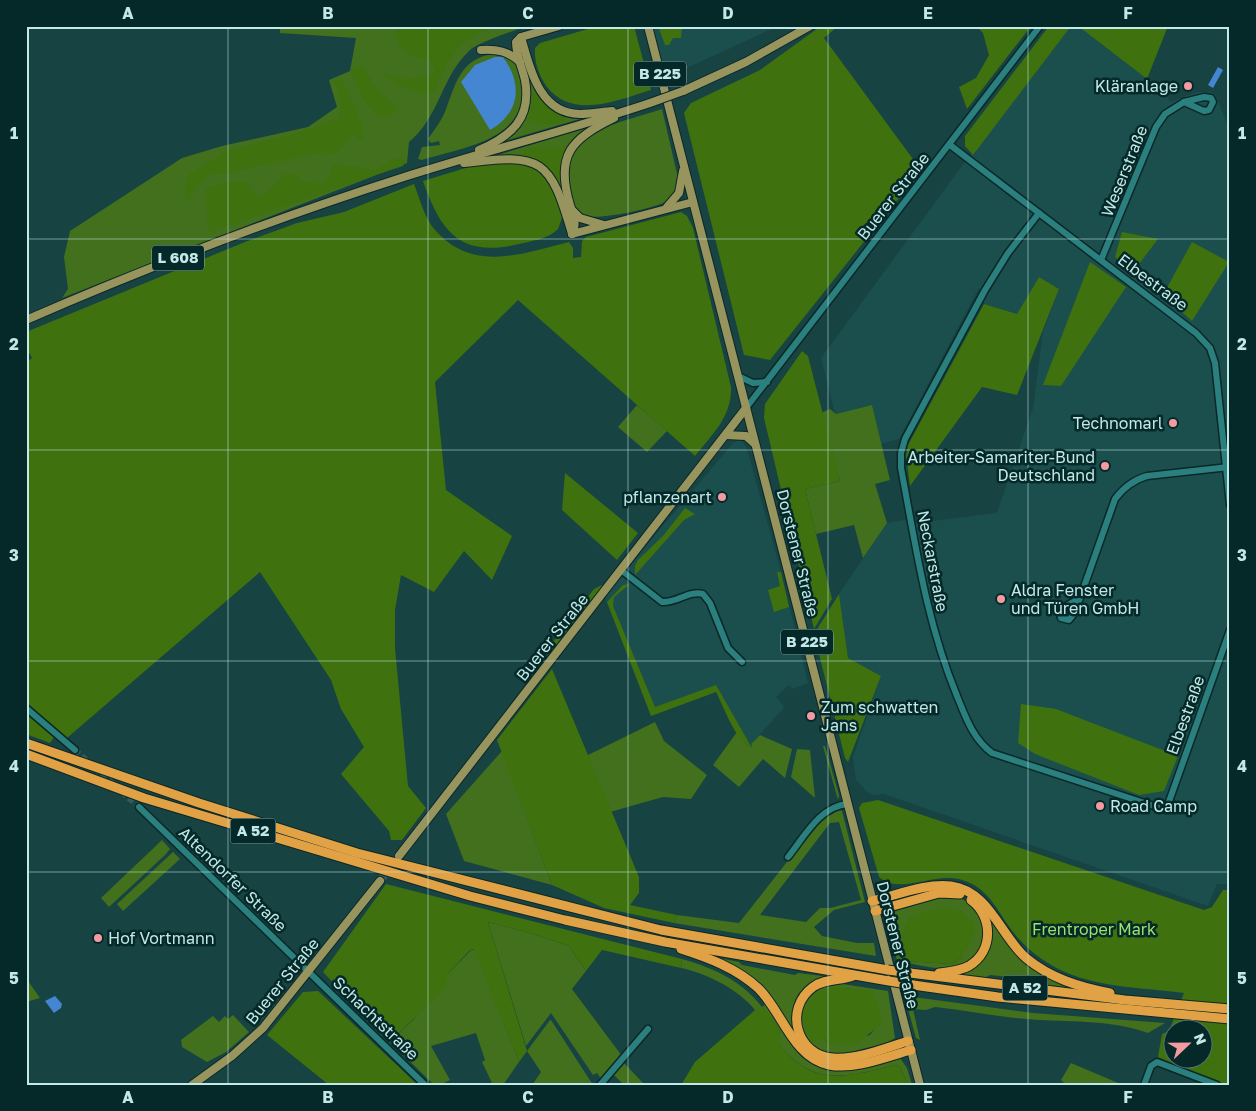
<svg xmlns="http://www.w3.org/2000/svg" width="1256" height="1111" viewBox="0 0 1256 1111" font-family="'Golos Text',sans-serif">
<rect width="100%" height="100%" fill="#174343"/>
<g fill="#1b4f4e">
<path d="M652,26H778L665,78Z"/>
<path d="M1071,26H1078L1147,79L1167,95L1170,102L1197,92H1209L1215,94L1230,131V884H1217L1208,906L884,794L873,795L867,792L856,780L853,757L881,676L848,658L839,594L887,523L905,520L916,523L997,513L1033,408L1043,332L1059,289L1039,277L1017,314L984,304L979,288L899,439L881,444L872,405L835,414L821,358L964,163Z"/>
<path d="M737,441H742L747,449L781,572L808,683L792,689L789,685L776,697L784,707L783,709L751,744L747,745L737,732L716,692L651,716L605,598L650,541L733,443Z"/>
</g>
<g fill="#42701c" fill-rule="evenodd">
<path d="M280,26H526C514,31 479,42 470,50C442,75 439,118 409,142L407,163L62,298L68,289L64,257L70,231L182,158L222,146L308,127L337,107L329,80L350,71L356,38L280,33Z"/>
<path d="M497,53C515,58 519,64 522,82C530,140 464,147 422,160L418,159L422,147L440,145L439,141L431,143L428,139C435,129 442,120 446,109C457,80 461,58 497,53Z"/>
<path d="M528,76C541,104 552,115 583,118L505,141L520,126L530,108Z"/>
<path d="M662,109L679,182C679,189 677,195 671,199C659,208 600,220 586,216C574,211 572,199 570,188C556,131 622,123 662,109Z"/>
<path d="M587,128L567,149L565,196C548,163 532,151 494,156Z"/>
<path d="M637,405L667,431L647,452L618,427Z"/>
<path d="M872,405L890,480L875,484L887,523L863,558L854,525L816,534L805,489L840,481L821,413L830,409L836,414Z"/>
<path d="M655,722L664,741L707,775L691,799L663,797L610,812L586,756Z"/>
<path d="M737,732L747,745L752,747L751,744L760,735L792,749L785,778L763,759L739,787L713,765Z"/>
<path d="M823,746H825L839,795L838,800Z"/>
<path d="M797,749L810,750L815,798L791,777Z"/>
<path d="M502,751L552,885L464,861L446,814Z"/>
<path d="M838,809L842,811L865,902L834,910L814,927L822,936L857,943H874L876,956L674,923L677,915L739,923L823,816ZM839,822L861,900L830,908H820L806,922L760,915L830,823Z"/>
<path d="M162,840L170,849L165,855L109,907L101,898Z"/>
<path d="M173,852L180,859L123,911L117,904Z"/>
<path d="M945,896C952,897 960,897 967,902C989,917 989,954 962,965C941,973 918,964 897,961L889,920H892V916L889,913ZM905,927L962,957L952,964L905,961L903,954Z"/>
<path d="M985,912L1005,938L1071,985L1070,988L1042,985L1039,980L990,975L985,978L955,974L982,957Z"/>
<path d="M488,922L533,934L569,946L586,971L572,989L622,1056L602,1080L597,1073L593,1075L551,1013L526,1046Z"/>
<path d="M475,949L519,1062L503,1085H493L482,1062L485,1060L476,1033L431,1046L450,1080L440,1085H434L390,1042L414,1019L447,975L470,951Z"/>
<path d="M714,957L739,962L742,965L795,975L798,973L830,977L802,994L800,1041L776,1005Z"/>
<path d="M682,959C714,968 742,981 762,1007L766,1004C778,1020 785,1038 798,1053C824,1082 868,1067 900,1058L907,1068L912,1085H908L900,1067L895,1065C848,1077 812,1088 778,1043L780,1031L763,1008L755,1010C738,989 706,973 681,968Z"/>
<path d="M26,978L40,998L26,1002Z"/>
<path d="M836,983L888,991L895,1038C886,1045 873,1046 862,1049C851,1052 840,1056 828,1054C801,1050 792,1011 812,993C819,987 827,985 836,983ZM846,988L867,992L875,1028L870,1035L828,1045L824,1038Z"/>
<path d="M904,994L908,995L910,1000L913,997L1033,1013L1165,1023L1148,1033C1112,1020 1076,1022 1038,1020C1004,1018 970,1011 935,1007L926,1010L913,1009L920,1040L916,1038Z"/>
<path d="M233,1015L249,1032L226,1052L207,1062L182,1047L181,1040L213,1016L219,1022L225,1016L228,1019Z"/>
<path d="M550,1020H551L593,1085H532L541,1072L527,1051Z"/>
<path d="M623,1062L645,1085H624L613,1074Z"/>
<path d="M1071,1063L1123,1085H1066L1061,1080Z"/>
</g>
<g fill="#3f710e" fill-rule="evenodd">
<path d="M397,26H497V27C461,36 447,57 435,91L425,95L401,86L383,74L412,79L436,72L429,59C410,59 392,48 397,26Z"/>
<path d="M598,26H634L651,90C618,100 573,120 547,87C539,76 534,62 535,48L540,43Z"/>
<path d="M658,26H682L681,38H673L669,45H665Z"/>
<path d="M821,26H838L824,38L921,170L770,360L744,355L684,113L691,103L760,70Z"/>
<path d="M976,26H1031L967,109L959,87L976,78L989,55L983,33Z"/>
<path d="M1049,26H1071L973,155L965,146V136Z"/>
<path d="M1078,26H1168L1147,79Z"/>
<path d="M361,65L378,90L398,109C375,135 358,88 351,71L355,66Z"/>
<path d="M334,80L342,81C349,100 365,119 362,141L352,134L343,148L330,155L320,152L227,174H211L197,185L190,199L185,201V185L190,174L226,151L291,135L336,120C346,108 338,93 334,80Z"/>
<path d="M533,94L536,95L567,119L553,125L529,122L528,119Z"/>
<path d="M531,147H563L567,149L562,178L556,179L544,166L523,156L525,150Z"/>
<path d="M395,158L406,159L403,166C338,187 274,211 208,232L206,189C218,183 235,181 248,182L256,196L261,198L285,174H299V181L321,184L327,181L335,164L376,170Z"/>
<path d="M522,162C549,174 553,189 563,215L558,229C548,239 532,241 519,244C460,258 441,232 423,181L482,163Z"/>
<path d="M414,184C420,199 424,217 435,230C473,273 521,254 569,242L573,248V258L581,257L582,241L586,237L681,212L687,216L693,228L731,387C732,417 712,434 695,456L518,300L435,382L446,490L512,536L492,580L464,551L434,592L401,575L395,610V648L408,786L426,808L402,840H391L389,831L341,774L364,747L341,709L331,680L260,572L67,738L26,703V363L32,358L26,347V332L245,242L297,223L344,212Z"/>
<path d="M1122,232L1158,239L1133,272L1115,257Z"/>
<path d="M1192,242L1229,262L1192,321L1163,295Z"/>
<path d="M1090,262L1126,287L1061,386L1043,385Z"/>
<path d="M1039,277L1059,289L1017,395L982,387L910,486L906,456L908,445L984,304L1017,314Z"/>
<path d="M802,351L808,356L840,481L805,489L832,599L814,629L764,418L765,404Z"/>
<path d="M565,473L638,533L617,560L562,510Z"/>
<path d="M685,508L695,514L684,520L635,575V566L638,560L663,536Z"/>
<path d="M777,572H781L789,607L774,612L768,590L780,586Z"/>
<path d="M630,584L614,597L613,606L655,707L716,685L752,748C734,739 725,709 716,692L651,716L607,602L623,585Z"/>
<path d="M602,585L601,589L550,653L543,655L594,589Z"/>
<path d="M839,594L848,658L881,676L848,762L845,758L814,634Z"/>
<path d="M552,669L639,877V893L630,905L677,915L674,923L604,908L552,885L497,740Z"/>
<path d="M1021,704L1056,709L1178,756L1164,791L1139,795L1035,754L1018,743Z"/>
<path d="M26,714L54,737L50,743L26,734Z"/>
<path d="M878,800L1204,910L1212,907L1223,890H1230V1085H1199L1195,1074L1158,1057L1162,1034L1169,1031L1184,993C1140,987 1087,988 1048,963C1038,957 1027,948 1019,939C1000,919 992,888 962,880C933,871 901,896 879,877L859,808L862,803ZM1174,1028H1204V1058H1174Z"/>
<path d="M386,884L682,959L681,968L602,950L586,971L569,946L533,934L488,922L527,1051L519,1062L474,949L469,951L447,975V986L390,1042L323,972Z"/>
<path d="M942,908L961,910L974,923L975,932L962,957L952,964L905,961C901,949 900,922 914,915C922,911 933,910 942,908Z"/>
<path d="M833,987L874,991L873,997L877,1001L882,1023L858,1043L828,1045L824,1038L813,1042C794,1019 807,994 833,987Z"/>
<path d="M318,991L418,1085H329L267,1035L303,992Z"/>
<path d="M763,1007L780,1031L779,1044C812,1088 848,1077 895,1065L900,1067L908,1085H681L695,1062L755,1010Z"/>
</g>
<g fill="#4486d2">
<path d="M495,57H503C523,84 520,113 490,130L461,82L475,65Z"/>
<path d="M1218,67L1223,70L1213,88L1208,85Z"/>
<path d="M55,996L62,1004L61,1008L54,1013L45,1001Z"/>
</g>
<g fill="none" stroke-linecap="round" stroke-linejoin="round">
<path stroke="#315c5c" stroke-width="6" stroke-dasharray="6 3" stroke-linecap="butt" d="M75,750L139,807"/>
<path stroke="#315c5c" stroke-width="8" stroke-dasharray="8 4" stroke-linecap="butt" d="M380,881L397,859"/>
<g stroke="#0d2727" stroke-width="9">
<g id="minor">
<path d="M1204,97L1211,98L1213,102L1209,110L1204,111L1184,102Z"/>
<path d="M950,145L1196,333L1210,348L1215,363L1230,505"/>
<path d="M1039,213L1008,253L985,290L905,439L901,453V468C916,547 926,621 957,696C966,718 973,739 992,753L1166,810L1230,630"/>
<path d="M1101,260L1156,127L1165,114L1184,102"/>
<path d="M738,376L753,383L767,382"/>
<path d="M746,408L1040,26"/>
<path d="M621,570L662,602C677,603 689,590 703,594L710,603L728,648L742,662"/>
<path d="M1080,598L1059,610L1061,618L1069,620L1073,615L1080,598L1115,499C1124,487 1133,480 1147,476L1229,467"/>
<path d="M26,708L75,750"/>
<path d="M139,807L425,1085"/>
<path d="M788,857C804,837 820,806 848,804"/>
<path d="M600,1085L648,1029"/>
<path d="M1144,1085L1151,1066L1157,1062L1217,1085"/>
</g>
</g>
<g stroke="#0d2727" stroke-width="10">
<g id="major">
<path d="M648,26L920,1085"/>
<path d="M521,37C530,68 539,114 580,114C590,114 601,112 612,111"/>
<path d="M481,50C497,49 508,51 520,62"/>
<path d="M683,91L746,62L810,26"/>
<path d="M479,150C511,136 532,119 525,80C522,67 516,55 516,42L521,37L559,26"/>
<path d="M464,163C542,153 550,158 572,234"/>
<path d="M667,207L679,193L683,171"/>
<path d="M573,211L580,218L604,225"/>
<path d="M572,234C577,224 574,216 570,205C555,155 571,139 614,118"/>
<path d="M572,234L693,202"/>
<path d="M26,320C150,266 276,218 404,177C486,151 569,130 650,103"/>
<path d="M726,435L746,436L755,444"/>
<path d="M399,856L746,408"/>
<path d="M192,1085L232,1056L263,1028L380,881"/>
</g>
</g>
<g stroke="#0d2727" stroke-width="11">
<g id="highway">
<path d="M26,743L199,803L357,853L661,930L888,970"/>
<path d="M26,754L144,798L470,896L565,920L665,942L889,981"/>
<path d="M872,901C897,895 926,883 951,886C989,891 1000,935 1026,958C1050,978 1079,987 1110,993"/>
<path d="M875,911L939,893L960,894"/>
<path d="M681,949C709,958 736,968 758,988C782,1011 793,1058 829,1065C855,1070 886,1057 911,1050"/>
<path d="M910,973L1125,1000L1230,1009"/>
<path d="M939,973C949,972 960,971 969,966C994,951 993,916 971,900"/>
<path d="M853,976C840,981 825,978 813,987C783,1009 797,1056 833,1058C857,1060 886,1048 908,1041"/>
<path d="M913,985L998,997L1230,1019"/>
</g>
</g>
<use href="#minor" stroke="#2a807f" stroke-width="6"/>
<use href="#major" stroke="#98945d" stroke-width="8"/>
<use href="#highway" stroke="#e1a246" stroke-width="9"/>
<g stroke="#0d2727" stroke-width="10" stroke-linecap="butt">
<path id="major-bridge" d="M650,103L683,91"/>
</g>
<g stroke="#0d2727" stroke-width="11" stroke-linecap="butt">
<g id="highway-bridge">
<path d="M888,970L910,973"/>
<path d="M889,981L913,985"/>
</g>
</g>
<use href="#major-bridge" stroke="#98945d" stroke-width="8"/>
<use href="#highway-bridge" stroke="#e1a246" stroke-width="9"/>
</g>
<path fill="none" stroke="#c2e8e7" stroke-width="1" stroke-opacity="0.55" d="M228,26V1085M428,26V1085M628,26V1085M828,26V1085M1028,26V1085M26,239H1230M26,450H1230M26,661H1230M26,872H1230"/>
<g fill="#f49aa3" stroke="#042928" stroke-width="2">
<circle cx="1188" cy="86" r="5"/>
<circle cx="1173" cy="423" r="5"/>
<circle cx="1105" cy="466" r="5"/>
<circle cx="722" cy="497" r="5"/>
<circle cx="1001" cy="599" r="5"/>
<circle cx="811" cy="716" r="5"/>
<circle cx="1100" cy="806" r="5"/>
<circle cx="98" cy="938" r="5"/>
</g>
<g text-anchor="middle" stroke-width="5" stroke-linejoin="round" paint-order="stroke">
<g fill="#042928" stroke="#89afae" stroke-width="1">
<rect x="634" y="61.5" width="52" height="25" rx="4"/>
<rect x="152" y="245.5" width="52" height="25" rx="4"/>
<rect x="781" y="629.5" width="52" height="25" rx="4"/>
<rect x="230.5" y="818.5" width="45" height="25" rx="4"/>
<rect x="1002.5" y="975.5" width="45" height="25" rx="4"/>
</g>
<g font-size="15" font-weight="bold" fill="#c2e8e7">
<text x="660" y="79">B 225</text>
<text x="178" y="263">L 608</text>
<text x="807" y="647">B 225</text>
<text x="253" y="836">A 52</text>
<text x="1025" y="993">A 52</text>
</g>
<g font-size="16" fill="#c2e8e7" stroke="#042928" text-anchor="end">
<text x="1178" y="92">Kläranlage</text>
<text x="1163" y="429">Technomarl</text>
<text x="1095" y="463">Arbeiter-Samariter-Bund<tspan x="1095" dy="18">Deutschland</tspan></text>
<text x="712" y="503">pflanzenart</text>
<text x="1011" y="596" text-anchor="start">Aldra Fenster<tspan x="1011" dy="18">und Türen GmbH</tspan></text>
<text x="821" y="713" text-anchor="start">Zum schwatten<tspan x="821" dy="18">Jans</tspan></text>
<text x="1110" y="812" text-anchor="start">Road Camp</text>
<text x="108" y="944" text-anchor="start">Hof Vortmann</text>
</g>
<g font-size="16" fill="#c2e8e7" stroke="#042928">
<text transform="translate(1124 171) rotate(-68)" y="6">Weserstraße</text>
<text transform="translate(893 196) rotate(-52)" y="6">Buerer Straße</text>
<text transform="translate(1153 282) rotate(37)" y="6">Elbestraße</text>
<text transform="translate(798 553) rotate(76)" y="6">Dorstener Straße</text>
<text transform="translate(933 561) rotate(79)" y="6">Neckarstraße</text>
<text transform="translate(552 637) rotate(-52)" y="6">Buerer Straße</text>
<text transform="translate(1185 715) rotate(-70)" y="6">Elbestraße</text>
<text transform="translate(233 879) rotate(44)" y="6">Altendorfer Straße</text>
<text transform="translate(898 945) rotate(76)" y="6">Dorstener Straße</text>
<text transform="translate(282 981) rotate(-51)" y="6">Buerer Straße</text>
<text transform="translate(376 1018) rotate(44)" y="6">Schachtstraße</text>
</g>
<g font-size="16" fill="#9ce16c" stroke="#042928">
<text x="1094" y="935">Frentroper Mark</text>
</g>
</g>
<rect width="1256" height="1111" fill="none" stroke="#042928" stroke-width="55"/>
<g transform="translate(1188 1044) rotate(68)"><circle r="24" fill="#042928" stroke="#507574"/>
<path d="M0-4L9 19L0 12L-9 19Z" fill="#f49aa3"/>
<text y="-8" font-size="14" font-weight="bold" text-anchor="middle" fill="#c2e8e7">N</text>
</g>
<rect x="28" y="28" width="1200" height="1056" fill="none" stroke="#c2e8e7" stroke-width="2"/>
<g font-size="16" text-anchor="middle" font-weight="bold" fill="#c2e8e7">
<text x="128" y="19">A</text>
<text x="328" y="19">B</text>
<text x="528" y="19">C</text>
<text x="728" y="19">D</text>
<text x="928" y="19">E</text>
<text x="1128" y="19">F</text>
<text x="14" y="139">1</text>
<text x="1242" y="139">1</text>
<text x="14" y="350">2</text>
<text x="1242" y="350">2</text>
<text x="14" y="561">3</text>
<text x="1242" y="561">3</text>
<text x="14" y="772">4</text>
<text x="1242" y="772">4</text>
<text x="14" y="984">5</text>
<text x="1242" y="984">5</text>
<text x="128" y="1103">A</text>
<text x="328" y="1103">B</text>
<text x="528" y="1103">C</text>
<text x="728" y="1103">D</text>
<text x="928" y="1103">E</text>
<text x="1128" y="1103">F</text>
</g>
</svg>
